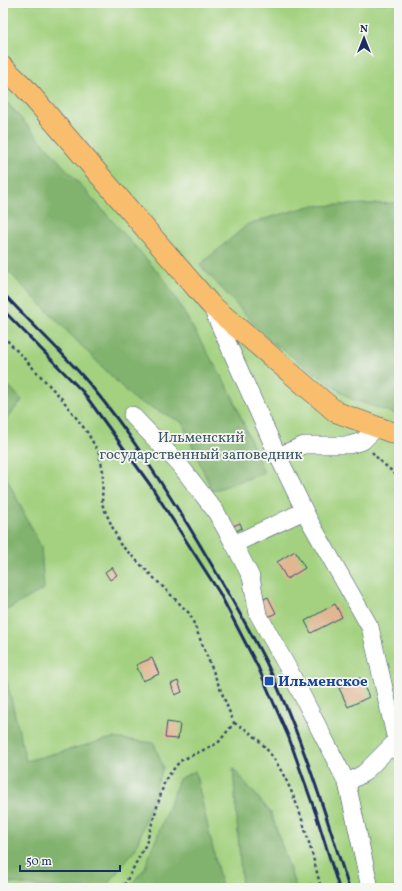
<svg xmlns="http://www.w3.org/2000/svg" width="402" height="891" viewBox="0 0 402 891" font-family="Vollkorn,serif">
<rect width="100%" height="100%" fill="#f6f6f2"/>
<filter id="ink" filterUnits="userSpaceOnUse"><feTurbulence type="fractalNoise" baseFrequency=".025" numOctaves="2"/><feDisplacementMap in="SourceGraphic" scale="8" xChannelSelector="R" yChannelSelector="G"/><feConvolveMatrix kernelMatrix="1 2 1 2 8 2 1 2 1" color-interpolation-filters="sRGB"/></filter>
<filter id="wash" filterUnits="userSpaceOnUse"><feTurbulence type="fractalNoise" baseFrequency=".012" numOctaves="4" result="noise"/><feDisplacementMap in="SourceGraphic" scale="16" xChannelSelector="R" yChannelSelector="G"/><feGaussianBlur stdDeviation="0.9" result="paint"/><feColorMatrix in="noise" values="0 0 0 0 0 0 0 0 0 0 0 0 0 0 0 0 0 1.4 0 .05"/><feComposite in="paint" operator="in"/></filter>
<g filter="url(#wash)">
<rect width="100%" height="100%" fill="#ede1c2"/>
<rect fill="#a3d17f" stroke="#5f806e" x="3" y="3" width="396" height="885"/>
<g fill="#82b36e" stroke="#4e7166">
<path d="M3,98L165,280L231,393L264,473L212,491L182,422L135,400L3,266Z"/>
<path d="M399,203V415L351,399L270,341L200,265L248,224L310,206Z"/>
<path d="M3,380L22,400L3,424Z"/>
<path d="M3,471L41,547L44,589L3,612Z"/>
<path d="M3,665L26,761L113,738L154,743L163,767L136,848L105,888H58L3,882Z"/>
<path d="M233,768L271,813L296,888H242Z"/>
<path d="M195,771L222,888H128L145,868L179,779Z"/>
</g>
<g id="blocks">
<g fill="#e1b693">
<path d="M240,523L242,528L227,536L224,530Z"/>
<path d="M295,551L305,568L287,579L277,562Z"/>
<path d="M112,567L117,575L110,580L105,572Z"/>
<path d="M268,597L276,613L266,618L258,602Z"/>
<path d="M335,604L342,617L311,633L305,621Z"/>
<path d="M152,658L159,674L143,681L136,665Z"/>
<path d="M360,678L369,697L348,707L339,688Z"/>
<path d="M178,681L182,692L175,695L171,684Z"/>
<path d="M167,722L180,724L178,739L165,738Z"/>
</g>
</g>
</g>
<g filter="url(#ink)">
<use href="#blocks" fill-opacity="0" stroke="#3a4a6d" stroke-width="1"/>
<g fill="none" stroke-linecap="round" stroke-linejoin="round">
<g stroke="#3a4a6d" stroke-width="18">
<g id="minor">
<path d="M211,306L278,456L309,520L370,627L399,753"/>
<path d="M132,415L179,464L216,512L234,544L304,511"/>
<path d="M278,456L304,445H349L363,441L377,427"/>
<path d="M234,544L251,577L258,614L288,668L347,783L364,773L396,741L399,744"/>
<path d="M347,783L370,888"/>
</g>
</g>
<g stroke="#3a4a6d" stroke-width="22">
<path id="major" d="M3,67L24,87L210,304L336,412L399,435"/>
</g>
<g stroke="#3a4a6d" stroke-width="2.5" stroke-dasharray="3 3" stroke-linecap="butt">
<path d="M3,336L62,399L87,432L99,453L103,471L102,504L120,544L190,614L234,723L218,743L180,761L165,780L146,844L126,882L121,888"/>
<path d="M372,452L380,461L399,477"/>
<path d="M234,723C289,748 307,835 321,888"/>
<path d="M3,886L25,888"/>
</g>
<use href="#minor" stroke="#fff" stroke-width="17"/>
<use href="#major" stroke="#f9be6d" stroke-width="21"/>
<g stroke="#1b2f5e" stroke-width="3">
<path d="M3,293C32,325 65,354 92,387C128,430 158,478 188,525C215,570 242,615 266,662C301,734 325,812 349,888"/>
<path d="M3,310L83,392L151,486L219,592L258,667L289,738L316,814L339,888"/>
</g>
</g>
</g>
<rect fill="#1a4fb4" stroke="#f6f6f2" stroke-width="1.5" x="264" y="676" width="10" height="10" rx="2"/>
<g text-anchor="middle" stroke-width="3.5" stroke-linejoin="round" paint-order="stroke">
<g font-size="15" fill="#3d5866" stroke="#f6f6f2">
<text x="201" y="442">Ильменский<tspan x="201" dy="17">государственный заповедник</tspan></text>
</g>
<g font-size="15" font-weight="bold" fill="#164399" stroke="#f6f6f2" text-anchor="start">
<text x="278" y="686">Ильменское</text>
</g>
</g>
<rect width="402" height="891" fill="none" stroke="#f6f6f2" stroke-width="16"/>
<g transform="translate(364 38)" stroke="#f6f6f2" stroke-width="3" paint-order="stroke">
<path d="M0-3L7 15L0 10L-7 15Z" fill="#1b2f5e"/>
<text y="-6" font-size="11" font-weight="bold" text-anchor="middle" fill="#1b2f5e">N</text>
</g>
<path d="M20 865v6h100v-6" fill="none" stroke="#1b2f5e" stroke-width="2"/>
<text x="26" y="865" font-size="12" fill="#1b2f5e" stroke="#f6f6f2" stroke-width="3" paint-order="stroke">50 m</text>
</svg>
